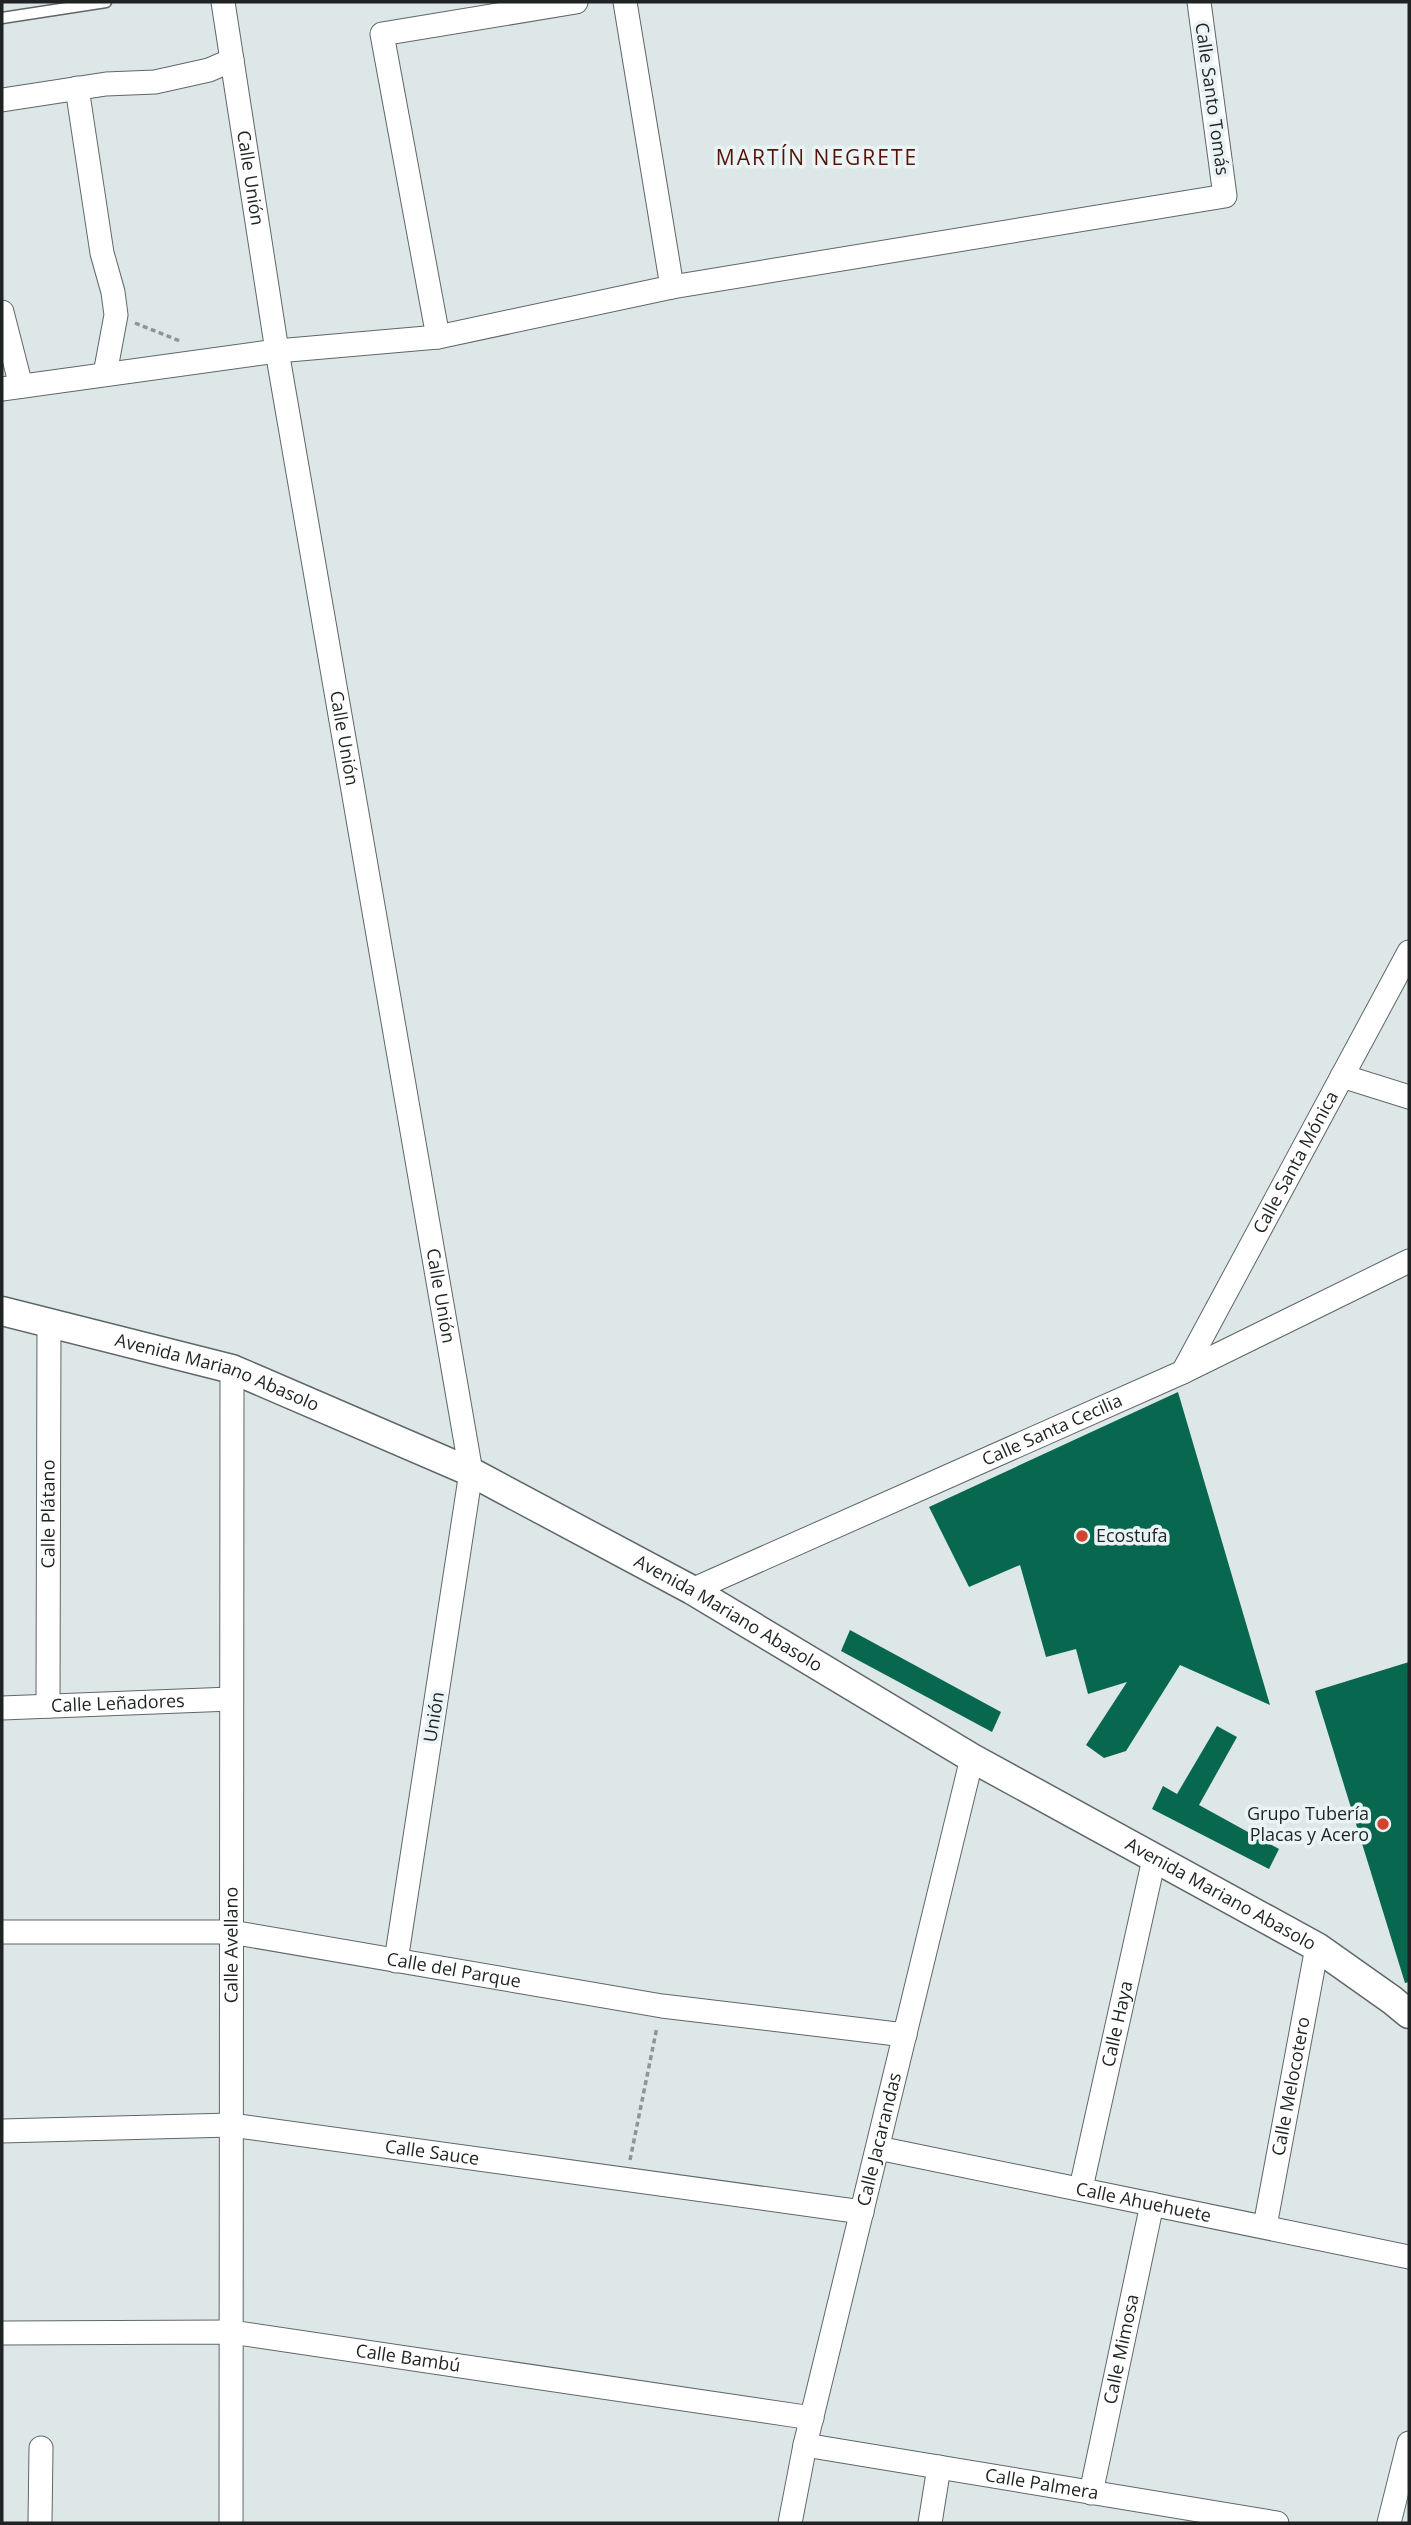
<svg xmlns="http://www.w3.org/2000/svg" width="1411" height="2525" viewBox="0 0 1411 2525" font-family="'Open Sans',sans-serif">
<rect width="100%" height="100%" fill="#dde7e8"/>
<g fill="#07684f">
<path d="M1178,1392L1270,1705L1180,1665L1126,1751L1104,1758L1086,1745L1127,1682L1088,1694L1076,1649L1046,1657L1020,1565L969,1587L929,1507Z"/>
<path d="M850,1630L1001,1712L992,1732L841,1651Z"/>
<path d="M1409,1662V1982L1405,1983L1315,1691Z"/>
<path d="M1217,1726L1237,1737L1199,1805L1279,1849L1269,1869L1152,1809L1163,1786L1177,1794Z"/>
</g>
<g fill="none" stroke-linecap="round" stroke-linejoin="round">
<g stroke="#5f6768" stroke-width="13">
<path id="service" d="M2,18L106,2"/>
</g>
<g stroke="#5f6768" stroke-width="25">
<g id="minor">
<path id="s1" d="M223,2L277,351L471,1472L396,1961"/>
<path d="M625,2L672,287"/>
<path d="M77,88L102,253L113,292L116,315L105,374"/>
<path d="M2,100L106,84L155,82L209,70L232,60"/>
<path d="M2,312L21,386"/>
<path d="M438,337L382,34L576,2"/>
<path d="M2,389L277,351L438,337L672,287L1225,196L1199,2"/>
<path d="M1342,1076L1409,1097"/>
<path id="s2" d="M1183,1372L1409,952"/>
<path id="s3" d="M692,1590L1183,1372L1409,1261"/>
<path id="s4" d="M48,1706L49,1322"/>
<path id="s5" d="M2,1708L231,1699"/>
<path id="s6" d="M2,1932H231L662,2006L905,2035"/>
<path id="s7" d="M2,2131L231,2125L862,2212"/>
<path id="s8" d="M878,2148L1409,2257"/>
<path id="s9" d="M1081,2188L1154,1859"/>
<path id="s10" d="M1265,2226L1317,1947"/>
<path id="s11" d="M2,2333L231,2332L812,2418"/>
<path id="s12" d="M805,2445L1277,2523"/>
<path id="s13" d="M1091,2493L1152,2204"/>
<path d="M40,2523L41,2448"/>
<path id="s14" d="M231,2523L232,1369"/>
<path id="s15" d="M790,2523L805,2445L972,1758"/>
<path d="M930,2523L939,2467"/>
<path d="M1389,2523L1409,2443"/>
</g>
</g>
<g stroke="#5f6768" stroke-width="31">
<g id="tertiary">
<path id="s16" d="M2,1311L232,1369L471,1472L692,1590L972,1758L1317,1947L1392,2000L1409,2014"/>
</g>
</g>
<g stroke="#8e9596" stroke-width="3.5" stroke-dasharray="5 3.5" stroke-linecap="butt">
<path d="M135,323L180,341"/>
<path d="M630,2160L657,2027"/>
</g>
<use href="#service" stroke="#fff" stroke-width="10"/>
<use href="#minor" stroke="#fff" stroke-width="23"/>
<use href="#tertiary" stroke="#fff" stroke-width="28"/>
</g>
<g fill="#d1452f" stroke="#eaf4f5" stroke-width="2.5">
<circle cx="1082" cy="1536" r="7"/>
<circle cx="1383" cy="1824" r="7"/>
</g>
<g text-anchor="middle" stroke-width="7" stroke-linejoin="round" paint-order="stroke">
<g font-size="18" fill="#1f2323" stroke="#eaf4f5">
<text transform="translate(1212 99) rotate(82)" y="6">Calle Santo Tomás</text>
<text dy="6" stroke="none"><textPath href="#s1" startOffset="178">Calle Unión</textPath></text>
<text dy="6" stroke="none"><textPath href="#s1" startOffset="746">Calle Unión</textPath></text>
<text dy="6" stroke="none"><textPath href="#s2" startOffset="238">Calle Santa Mónica</textPath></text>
<text dy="6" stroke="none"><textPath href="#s1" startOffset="1312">Calle Unión</textPath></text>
<text dy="6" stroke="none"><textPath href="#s16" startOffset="224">Avenida Mariano Abasolo</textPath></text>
<text dy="6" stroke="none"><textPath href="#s3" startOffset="394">Calle Santa Cecilia</textPath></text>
<text dy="6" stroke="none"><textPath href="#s4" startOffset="192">Calle Plátano</textPath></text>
<text dy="6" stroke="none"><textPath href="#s16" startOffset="791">Avenida Mariano Abasolo</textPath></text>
<text dy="6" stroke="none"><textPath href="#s5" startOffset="116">Calle Leñadores</textPath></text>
<text transform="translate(434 1717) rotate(-81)" y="6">Unión</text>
<text dy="6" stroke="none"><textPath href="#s16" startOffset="1358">Avenida Mariano Abasolo</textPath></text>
<text dy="6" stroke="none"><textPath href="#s14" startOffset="578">Calle Avellano</textPath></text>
<text dy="6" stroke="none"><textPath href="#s6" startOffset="455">Calle del Parque</textPath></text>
<text dy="6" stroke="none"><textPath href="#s9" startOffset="168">Calle Haya</textPath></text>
<text dy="6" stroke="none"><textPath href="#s10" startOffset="142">Calle Melocotero</textPath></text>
<text dy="6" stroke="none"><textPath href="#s15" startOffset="394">Calle Jacarandas</textPath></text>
<text dy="6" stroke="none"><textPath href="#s7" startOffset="432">Calle Sauce</textPath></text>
<text dy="6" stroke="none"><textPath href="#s8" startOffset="271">Calle Ahuehuete</textPath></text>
<text dy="6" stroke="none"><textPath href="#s13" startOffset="147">Calle Mimosa</textPath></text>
<text dy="6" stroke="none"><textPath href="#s11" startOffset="408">Calle Bambú</textPath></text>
<text dy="6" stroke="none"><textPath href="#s12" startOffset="240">Calle Palmera</textPath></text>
</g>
<g font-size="18" fill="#1f2323" stroke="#eaf4f5" text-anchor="start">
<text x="1096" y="1542">Ecostufa</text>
<text x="1369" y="1820" text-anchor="end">Grupo Tubería<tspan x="1369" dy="21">Placas y Acero</tspan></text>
</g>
<g font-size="21" letter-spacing="2" fill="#561309" stroke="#eaf4f5">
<text x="817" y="165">MARTÍN NEGRETE</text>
</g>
</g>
<rect width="1411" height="2525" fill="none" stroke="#1f2323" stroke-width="7"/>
</svg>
